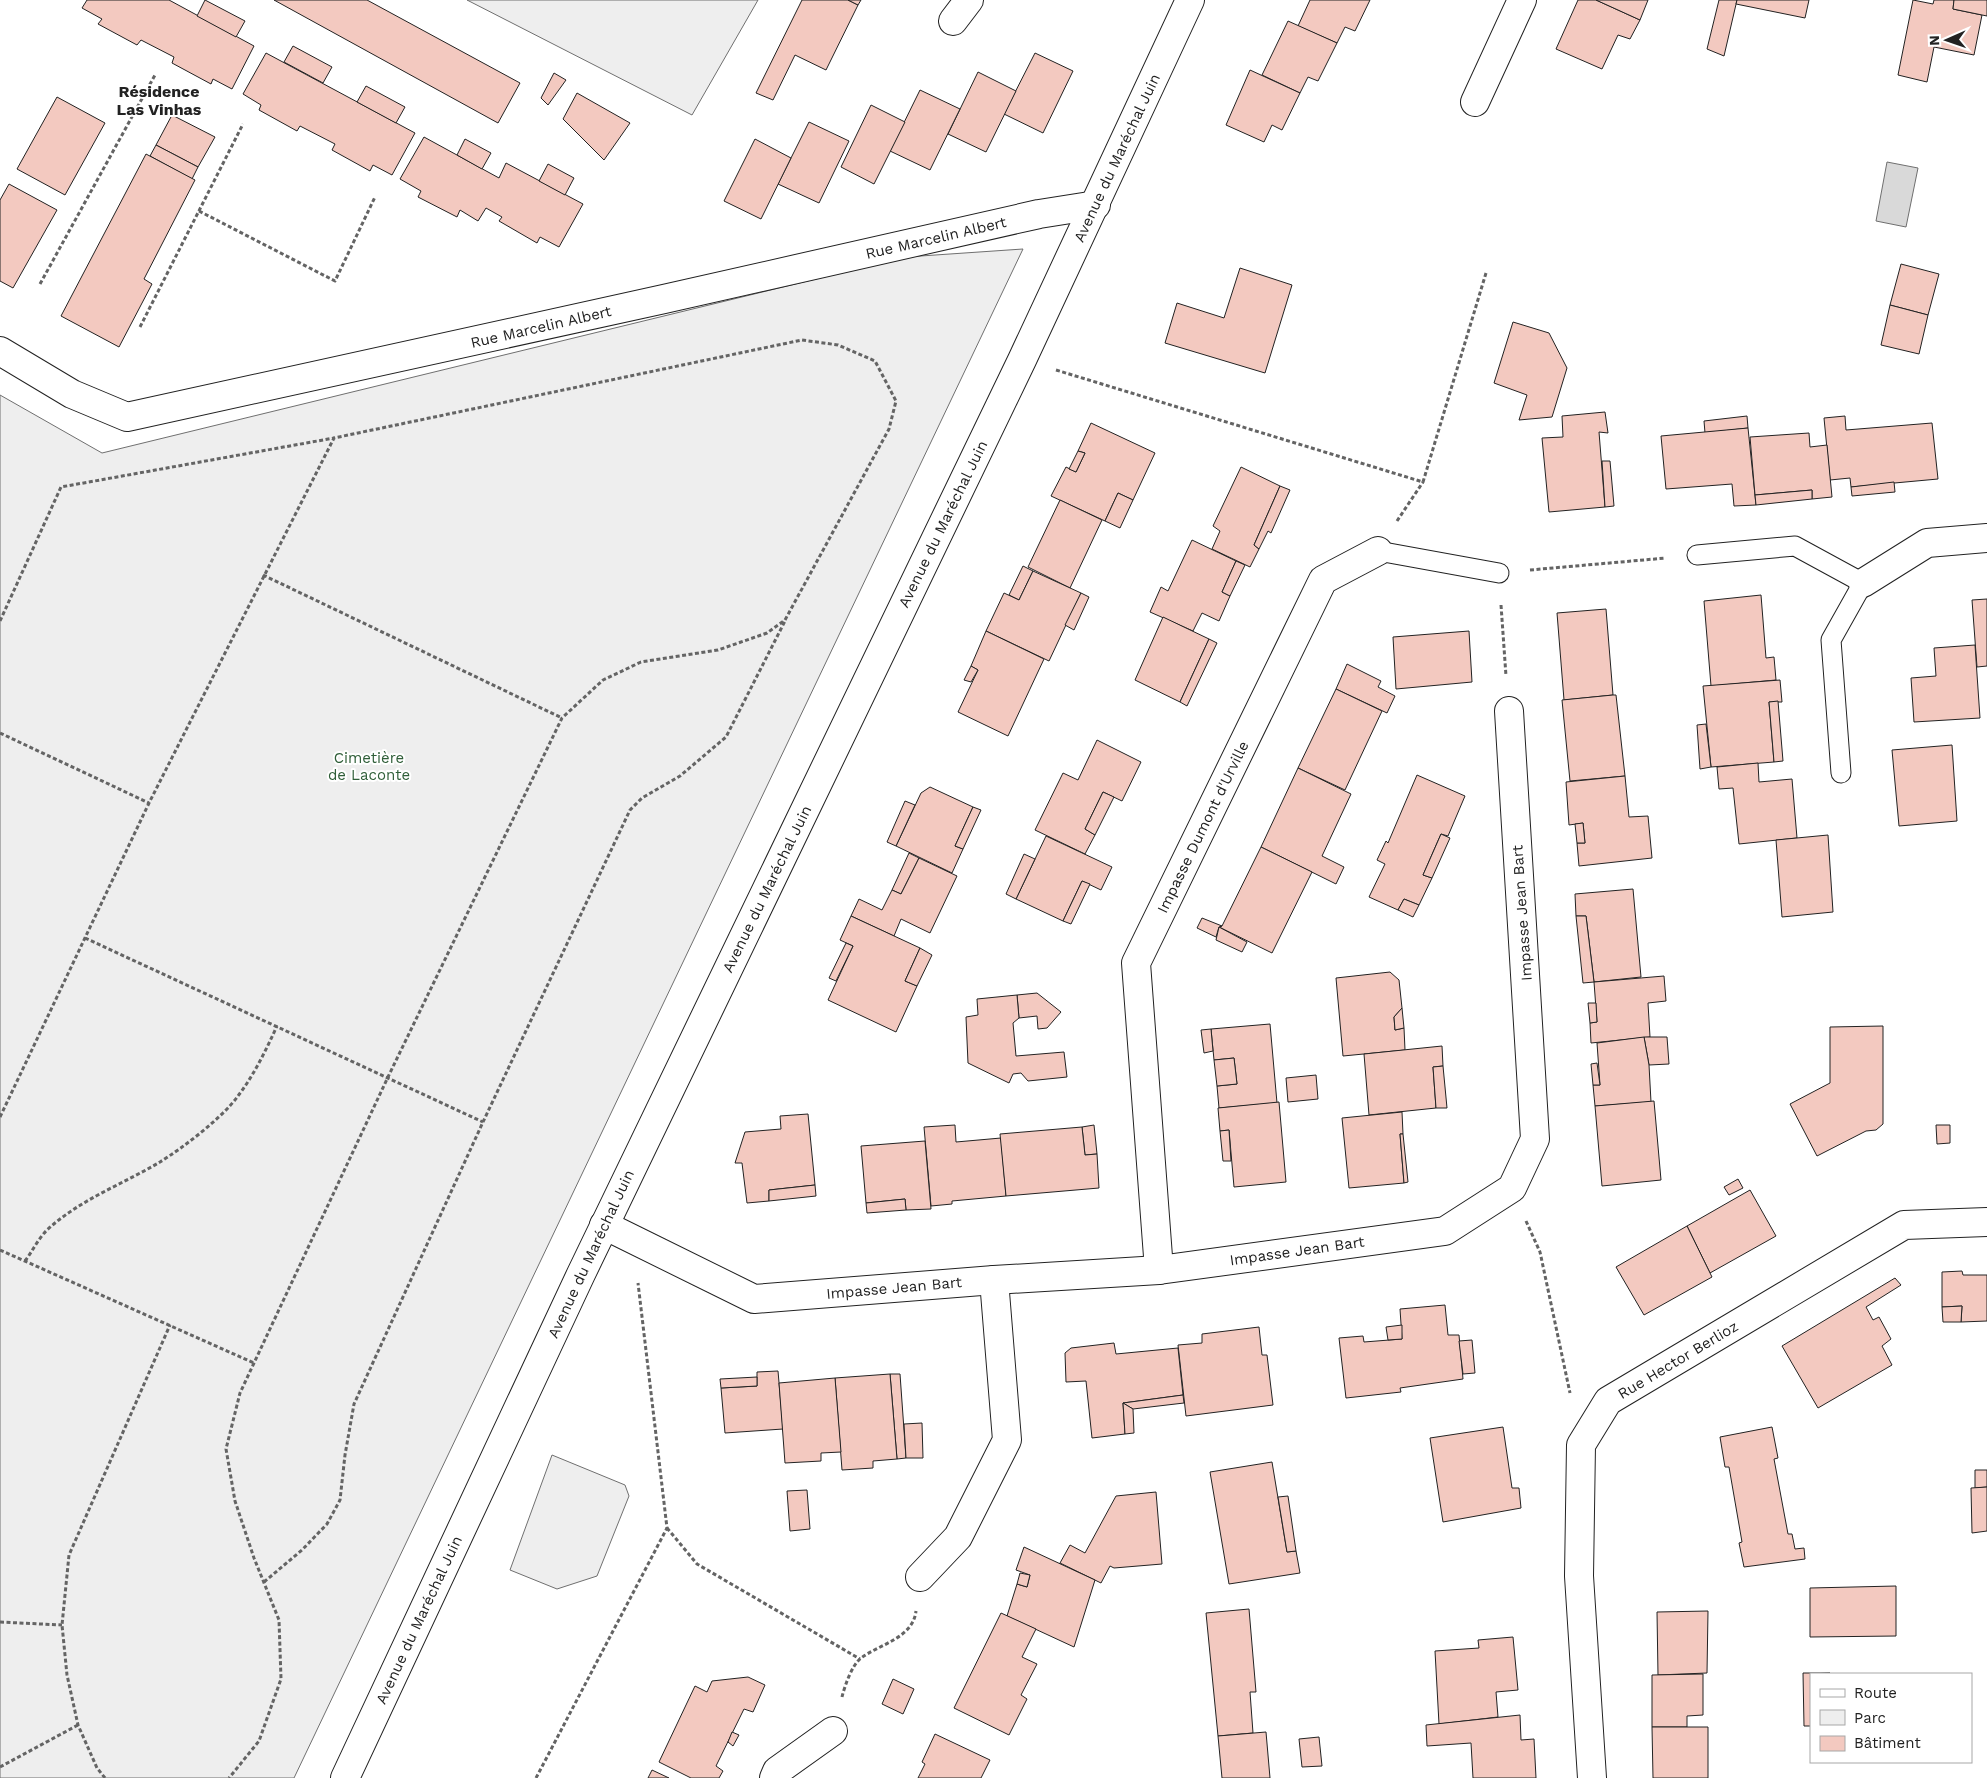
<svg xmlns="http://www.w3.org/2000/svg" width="1987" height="1778" viewBox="0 0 1987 1778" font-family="'Work Sans',sans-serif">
<rect width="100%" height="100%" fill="#fff"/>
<g fill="#eee" stroke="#6f6f6f">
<path d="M467,0H758L692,115Z"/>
<path d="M1023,249L294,1778H0V395L102,453L906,257Z"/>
<path d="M552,1455L625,1485L629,1496L597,1576L557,1589L510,1570Z"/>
</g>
<path fill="#d9d9d9" stroke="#6f6f6f" d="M1887,162L1918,168L1906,227L1876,221Z"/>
<g fill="#f3c9c0" stroke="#222">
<path d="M87,0H169L254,46L232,89L213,79L211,84L172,63L174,57L141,40L137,45L98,24L102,19L82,8Z"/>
<path d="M205,0L245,21L236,37L197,16Z"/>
<path d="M274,0H367L520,83L498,123Z"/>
<path d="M802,0H848L858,5L826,70L795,55L773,100L756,93Z"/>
<path d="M848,0H861L858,5Z"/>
<path d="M1310,0H1370L1355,31L1345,27L1337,43L1298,26Z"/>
<path d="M1578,0H1596L1640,20L1630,39L1618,35L1602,69L1556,49Z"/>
<path d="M1596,0H1648L1640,20Z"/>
<path d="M1719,0H1737L1724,56L1707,49Z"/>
<path d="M1737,0H1809L1805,18L1736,4Z"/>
<path d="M1913,0L1933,4L1934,0H1954L1953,9L1982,15L1974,55L1934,47L1927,82L1898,75Z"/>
<path d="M1954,0H1987V16L1953,9Z"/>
<path d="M1288,21L1337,43L1318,81L1308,77L1300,93L1262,75Z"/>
<path d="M293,46L332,67L323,83L284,62Z"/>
<path d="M266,53L415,133L392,175L373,165L370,171L332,150L335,144L300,126L297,131L259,110L261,105L243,94Z"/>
<path d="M1035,53L1073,71L1043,133L1004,114Z"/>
<path d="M1250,70L1300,93L1282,130L1272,125L1264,142L1226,125Z"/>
<path d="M978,72L1016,91L986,152L948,134Z"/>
<path d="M554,73L566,80L548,105L541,98Z"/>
<path d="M366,86L405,107L396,123L357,102Z"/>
<path d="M920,90L960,109L930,170L890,151Z"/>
<path d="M577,93L630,123L604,160L563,119Z"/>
<path d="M57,97L105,123L65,195L17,169Z"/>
<path d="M871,105L905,122L874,184L841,167Z"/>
<path d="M172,115L215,137L198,167L156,145Z"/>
<path d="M809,122L849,141L819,203L778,184Z"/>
<path d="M424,137L499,178L506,163L583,204L559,247L540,237L537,243L499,221L502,217L486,208L478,221L460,210L457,217L418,197L421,191L400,179Z"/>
<path d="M465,139L491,153L482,169L457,155Z"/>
<path d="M755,139L791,158L761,219L724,201Z"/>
<path d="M156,145L198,167L192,179L150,156Z"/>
<path d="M146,154L195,180L144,279L152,284L119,347L61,316Z"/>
<path d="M548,164L574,178L565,195L539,181Z"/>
<path d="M9,184L57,210L13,288L0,281V200Z"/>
<path d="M1901,264L1939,274L1928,315L1890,305Z"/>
<path d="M1240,268L1292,285L1265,373L1165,343L1177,303L1224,318Z"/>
<path d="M1890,305L1928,315L1919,354L1881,345Z"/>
<path d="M1513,322L1549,333L1567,368L1552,417L1519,420L1527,395L1494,383Z"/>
<path d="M1605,412L1608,433L1599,432L1605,507L1549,512L1542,438L1563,437L1562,416Z"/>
<path d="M1747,416L1748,428L1705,433L1704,421Z"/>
<path d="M1845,416L1846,430L1932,423L1938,479L1851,487L1850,478L1830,480L1824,418Z"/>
<path d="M1091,423L1155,453L1133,500L1118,493L1105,521L1051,496L1066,467L1076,472L1085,453L1078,451Z"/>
<path d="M1748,428L1756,505L1734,506L1732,484L1666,489L1661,436Z"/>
<path d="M1809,433L1810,447L1827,445L1832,497L1812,499V490L1755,495L1750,437Z"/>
<path d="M1078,451L1085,453L1076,472L1069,469Z"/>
<path d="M1602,461H1610L1614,506L1605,507Z"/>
<path d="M1241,467L1280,486L1254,545L1259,549L1250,567L1212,549L1220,531L1213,526Z"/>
<path d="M1894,482L1895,492L1852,496L1851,487Z"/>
<path d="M1280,486L1290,490L1271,533L1268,531L1259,549L1254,545Z"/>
<path d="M1812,490V499L1756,505L1755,495Z"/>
<path d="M1118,493L1133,500L1120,528L1105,521Z"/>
<path d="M1060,500L1102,520L1070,588L1028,567Z"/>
<path d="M1192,540L1236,561L1222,592L1230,596L1219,621L1202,613L1193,631L1150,612L1161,587L1168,591Z"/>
<path d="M1236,561L1245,565L1230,596L1222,592Z"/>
<path d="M1023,566L1033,571L1019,600L1009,595Z"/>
<path d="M1033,571L1081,593L1049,661L986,631L1004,593L1019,600Z"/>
<path d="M1081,593L1089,597L1074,630L1065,625Z"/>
<path d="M1761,595L1766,658L1774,657L1776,680L1711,686L1704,601Z"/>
<path d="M1987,599V666L1977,667L1972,600Z"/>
<path d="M1606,609L1613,695L1564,700L1557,613Z"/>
<path d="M1163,617L1209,639L1180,702L1135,680Z"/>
<path d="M986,631L1044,659L1008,736L958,712L978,670L971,666Z"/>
<path d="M1469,631L1472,682L1396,689L1393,637Z"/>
<path d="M1209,639L1217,643L1187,706L1180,702Z"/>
<path d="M1975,645L1980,718L1914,722L1911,678L1936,676L1934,648Z"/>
<path d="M1347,664L1381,681L1378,687L1395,696L1387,713L1336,689Z"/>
<path d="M971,666L978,670L971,682L964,680Z"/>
<path d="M1780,680L1782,702H1769L1774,762L1711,767L1703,686Z"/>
<path d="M1336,689L1382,711L1345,790L1298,768Z"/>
<path d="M1613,695H1616L1625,776L1570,781L1562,700Z"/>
<path d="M1778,701L1783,761L1774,762L1769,702Z"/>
<path d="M1706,724L1711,767L1700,769L1697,725Z"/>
<path d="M1097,740L1141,762L1122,801L1103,792L1085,829L1095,835L1085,854L1035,830L1063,773L1078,780Z"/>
<path d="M1952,745L1957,821L1899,826L1892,750Z"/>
<path d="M1758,763L1759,782L1792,779L1797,838L1739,844L1733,788L1719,789L1717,767Z"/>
<path d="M1298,768L1351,794L1322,856L1344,867L1336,884L1261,847Z"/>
<path d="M1417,775L1465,796L1448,836L1441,834L1423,875L1432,878L1419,905L1404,899L1398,910L1369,897L1385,864L1377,860L1386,841L1388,843Z"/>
<path d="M1625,776L1629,817L1648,816L1652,858L1579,866L1577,843H1585L1583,823L1569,825L1566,782Z"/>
<path d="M930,787L973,807L955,846L963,849L952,873L896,846L921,793Z"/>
<path d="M1103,792L1114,797L1095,835L1085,829Z"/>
<path d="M905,801L915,805L896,846L887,842Z"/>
<path d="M973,807L981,810L963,849L955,846Z"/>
<path d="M1583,823L1585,843H1577L1575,824Z"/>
<path d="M1441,834L1450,838L1432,878L1423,875Z"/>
<path d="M1828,835L1833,912L1782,917L1776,840Z"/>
<path d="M1046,836L1112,867L1101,890L1082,881L1063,921L1016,899Z"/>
<path d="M1261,847L1312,872L1272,953L1219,927L1222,926Z"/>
<path d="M909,853L919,858L901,894L892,890Z"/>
<path d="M1024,854L1035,859L1016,899L1006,894Z"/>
<path d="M919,858L957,876L930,933L901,919L894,936L851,916L859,899L882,910L892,890L901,894Z"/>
<path d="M1082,881L1090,884L1071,924L1063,921Z"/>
<path d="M1633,889L1641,977L1594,982L1586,916H1576L1575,894Z"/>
<path d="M1404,899L1419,905L1413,917L1398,910Z"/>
<path d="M851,916L920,948L905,981L917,986L896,1032L828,1000L853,946L840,940Z"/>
<path d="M1576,916H1586L1594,982L1583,983Z"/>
<path d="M1202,918L1222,926L1219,927L1216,937L1197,928Z"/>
<path d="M1219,927L1247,942L1242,952L1216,940Z"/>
<path d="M846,943L853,946L836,981L829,978Z"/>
<path d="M920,948L932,955L917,986L905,981Z"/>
<path d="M1390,972L1399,980L1402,1008L1394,1017L1395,1030L1404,1028L1405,1050L1343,1056L1336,978Z"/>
<path d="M1664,976L1666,1001L1648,1003L1650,1037L1591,1043L1590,1023L1597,1022L1594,982Z"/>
<path d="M1037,993L1061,1012L1047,1028L1038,1029L1037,1016L1019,1018L1017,995Z"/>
<path d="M1017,995L1019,1018L1013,1023L1016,1056L1064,1052L1067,1077L1028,1081L1021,1073L1013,1074L1009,1083L968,1063L966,1017L978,1015L977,999Z"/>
<path d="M1588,1003H1596L1597,1022L1590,1023Z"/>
<path d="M1402,1008L1404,1028L1395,1030L1394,1017Z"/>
<path d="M1270,1024L1277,1103L1219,1108L1217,1086L1237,1084L1234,1058L1214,1060L1211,1029Z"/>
<path d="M1883,1026V1124L1876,1130L1866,1131L1817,1156L1790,1104L1830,1083V1027Z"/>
<path d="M1211,1029L1213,1051L1204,1053L1201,1030Z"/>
<path d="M1644,1037H1667L1669,1064L1649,1065Z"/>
<path d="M1644,1037L1649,1065L1651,1102L1595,1106L1593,1085H1600L1597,1043Z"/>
<path d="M1442,1046L1443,1066L1433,1067L1436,1108L1369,1115L1364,1054Z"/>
<path d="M1234,1058L1237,1084L1217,1086L1214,1060Z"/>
<path d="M1597,1063L1600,1085H1593L1591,1064Z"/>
<path d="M1443,1066L1447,1108H1436L1433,1067Z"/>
<path d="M1316,1075L1318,1099L1288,1102L1286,1078Z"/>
<path d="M1654,1101L1661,1180L1602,1186L1595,1106Z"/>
<path d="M1279,1102L1286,1182L1234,1187L1229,1130L1220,1131L1218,1108Z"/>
<path d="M1402,1112L1403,1134H1400L1404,1183L1349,1188L1342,1118Z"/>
<path d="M808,1114L815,1185L769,1190V1201L747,1203L742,1163H735L745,1132L781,1129L780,1116Z"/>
<path d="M955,1125L956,1142L1001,1138L1006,1196L952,1201V1204L931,1206L924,1127Z"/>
<path d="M1094,1125L1097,1154L1085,1155L1082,1127Z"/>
<path d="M1936,1125H1950V1143L1937,1144Z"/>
<path d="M1082,1127L1085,1155L1097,1154L1099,1188L1006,1196L1000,1134Z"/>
<path d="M1229,1130L1231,1161H1223L1220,1131Z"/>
<path d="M1400,1134H1403L1408,1182L1404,1183Z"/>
<path d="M925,1141L931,1209L906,1210L905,1199L866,1203L861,1146Z"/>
<path d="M1738,1179L1743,1188L1729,1195L1724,1187Z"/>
<path d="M815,1185L816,1196L769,1201V1190Z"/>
<path d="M1750,1190L1776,1236L1710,1273L1687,1226Z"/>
<path d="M905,1199L906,1210L867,1213L866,1203Z"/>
<path d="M1687,1226L1712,1277L1644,1315L1616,1267Z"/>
<path d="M1962,1271L1963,1275H1987V1321L1961,1322L1962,1306L1942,1307V1272Z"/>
<path d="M1895,1278L1901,1285L1866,1307L1873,1320L1879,1317L1891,1339L1882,1346L1892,1365L1818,1408L1782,1346Z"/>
<path d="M1445,1305L1448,1335H1459L1463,1379L1400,1388L1401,1392L1346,1398L1339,1338L1363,1336L1364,1342L1402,1339L1400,1309Z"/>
<path d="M1962,1306L1961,1322H1943L1942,1307Z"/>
<path d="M1402,1325V1339L1388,1340L1386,1327Z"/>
<path d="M1259,1327L1262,1355H1267L1273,1405L1186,1416L1178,1345L1202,1343V1334Z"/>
<path d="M1472,1340L1475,1373L1463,1374L1459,1341Z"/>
<path d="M1114,1343L1116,1354L1178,1348L1183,1395L1123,1403L1125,1434L1092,1438L1086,1381L1066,1382L1065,1353L1071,1348Z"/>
<path d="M778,1371L783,1429L725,1433L721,1388L757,1386V1372Z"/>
<path d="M890,1374H900L906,1458L897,1459Z"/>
<path d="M890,1374L897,1459L873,1461V1468L842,1470L835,1378Z"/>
<path d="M757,1377V1386L721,1388L720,1379Z"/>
<path d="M835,1378L841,1452L821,1453V1461L785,1463L779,1383Z"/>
<path d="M1183,1395L1184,1403L1133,1409L1123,1403Z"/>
<path d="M1123,1403L1133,1409L1134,1433L1125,1434Z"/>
<path d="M922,1423L923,1458H906L904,1424Z"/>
<path d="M1503,1427L1512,1488H1519L1521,1508L1443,1522L1430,1438Z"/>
<path d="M1772,1427L1778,1458L1774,1459L1788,1534H1792L1795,1549L1804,1548L1805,1559L1744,1567L1739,1543L1742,1542L1729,1467H1725L1720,1437Z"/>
<path d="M1272,1462L1287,1552L1296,1551L1300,1573L1229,1584L1210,1472Z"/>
<path d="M1975,1470H1987V1487L1975,1488Z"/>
<path d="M1987,1487V1531L1972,1533L1971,1488Z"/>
<path d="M807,1490L810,1529L790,1531L787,1491Z"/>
<path d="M1156,1492L1162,1564L1114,1568L1110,1566L1101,1583L1060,1563L1070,1545L1085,1553L1116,1496Z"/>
<path d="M1288,1496L1296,1551L1287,1552L1278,1497Z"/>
<path d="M1024,1547L1095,1580L1074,1647L1007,1616L1017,1584L1027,1587L1030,1575L1016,1570Z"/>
<path d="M1020,1573L1030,1575L1027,1587L1017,1584Z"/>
<path d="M1896,1586V1636L1810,1637V1588Z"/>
<path d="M1249,1609L1256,1692H1250L1253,1733L1218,1736L1206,1613Z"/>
<path d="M1708,1611L1707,1673L1658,1675L1657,1612Z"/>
<path d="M1001,1613L1036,1629L1022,1657L1037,1664L1021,1695L1027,1699L1009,1735L954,1708Z"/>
<path d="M1513,1637L1518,1690L1496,1692L1498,1717L1439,1724L1435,1651L1479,1648L1478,1640Z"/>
<path d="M1803,1673H1830L1811,1674V1726H1804Z"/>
<path d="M1703,1674V1715L1687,1716V1727H1652V1675Z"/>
<path d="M748,1677L765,1685L753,1712L744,1709L716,1766L723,1771L719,1778H691L659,1762L695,1686L707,1692L712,1681Z"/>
<path d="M893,1679L914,1689L903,1714L882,1704Z"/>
<path d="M1520,1715L1521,1740L1534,1739L1536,1778H1473L1471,1743L1427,1746L1426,1725Z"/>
<path d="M1652,1727H1708V1778H1653Z"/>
<path d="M732,1732L739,1735L733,1746L728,1742Z"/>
<path d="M1266,1732L1270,1778H1222L1218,1736Z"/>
<path d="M935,1734L990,1760L981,1778H918L925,1764L922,1762Z"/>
<path d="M1319,1737L1322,1766L1302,1767L1299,1739Z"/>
<path d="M652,1770L669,1778H648Z"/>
</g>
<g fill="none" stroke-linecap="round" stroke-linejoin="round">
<g stroke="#222" stroke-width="21">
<g id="lane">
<path d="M1378,551L1499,573"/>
<path d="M1697,555L1795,546L1863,583L1831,640L1841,773"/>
</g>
</g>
<g stroke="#222" stroke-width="30">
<g id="street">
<path d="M953,21L969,0"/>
<path d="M1475,102L1522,0"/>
<path d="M0,351L72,394L127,417L664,299L1039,214L1096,205"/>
<path d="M1863,583L1927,543L1987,538"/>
<path d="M604,1225L754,1299L994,1280L1159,1270L1445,1231L1512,1188L1535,1139L1509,711"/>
<path d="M1159,1270L1136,963L1323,580L1378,551"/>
<path d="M920,1577L958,1537L1007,1440L994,1280"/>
<path d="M345,1778L581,1274L1022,360L1190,0"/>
<path d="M774,1778L777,1771L833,1731"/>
<path d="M1592,1778L1579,1576L1581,1445L1608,1401L1904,1225L1987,1222"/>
</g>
</g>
<g stroke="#646464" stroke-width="3" stroke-dasharray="4 2.5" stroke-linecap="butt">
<path d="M199,211L335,281L375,197"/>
<path d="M40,284L155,75"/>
<path d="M140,327L243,124"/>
<path d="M1056,370L1423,482L1486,273"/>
<path d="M1397,521L1423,482"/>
<path d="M1530,570L1666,558"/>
<path d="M263,575L562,718"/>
<path d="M1501,605L1506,676"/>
<path d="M0,621L61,487L334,438"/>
<path d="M0,733L149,803"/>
<path d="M85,938L483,1122"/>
<path d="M0,1117L149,803L334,438L802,340L838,345L875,361L896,401L889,429L785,620L767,633L718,650L641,662L603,680L562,718L388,1077L254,1363L240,1393L226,1449L235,1501L254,1558L279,1620L281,1679L259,1741L229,1778"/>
<path d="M1526,1221L1540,1252L1570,1393"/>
<path d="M0,1250L254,1363"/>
<path d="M25,1261C32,1252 38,1239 47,1230C79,1200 123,1184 160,1162C184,1147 222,1118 238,1096C254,1075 266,1050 277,1026"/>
<path d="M667,1528L697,1564L860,1659"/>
<path d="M264,1582L302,1550L327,1524L340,1500L345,1455L354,1404L483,1122L630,810L642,798L680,776L726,737L785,621"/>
<path d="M0,1622L62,1625"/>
<path d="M842,1697C845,1685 852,1665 861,1658C880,1644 913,1638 916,1611"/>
<path d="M0,1767L78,1725"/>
<path d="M105,1778L97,1768L78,1725L67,1675L62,1625L69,1555L170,1325"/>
<path d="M536,1778L667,1528L638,1283"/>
</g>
<use href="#lane" stroke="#fff" stroke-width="19"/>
<use href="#street" stroke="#fff" stroke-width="28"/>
</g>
<g text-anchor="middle" stroke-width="4" stroke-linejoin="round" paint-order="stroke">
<g font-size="15" fill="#222" stroke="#fff">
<text transform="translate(1117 158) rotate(-65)" y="5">Avenue du Maréchal Juin</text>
<text transform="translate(936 238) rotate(-13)" y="5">Rue Marcelin Albert</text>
<text transform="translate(541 327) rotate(-13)" y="5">Rue Marcelin Albert</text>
<text transform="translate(943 524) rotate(-64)" y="5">Avenue du Maréchal Juin</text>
<text transform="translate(1203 827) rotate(-64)" y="5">Impasse Dumont d'Urville</text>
<text transform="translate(767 889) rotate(-64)" y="5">Avenue du Maréchal Juin</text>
<text transform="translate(1522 913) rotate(-94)" y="5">Impasse Jean Bart</text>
<text transform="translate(1297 1251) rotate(-8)" y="5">Impasse Jean Bart</text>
<text transform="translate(591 1254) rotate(-65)" y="5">Avenue du Maréchal Juin</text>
<text transform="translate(894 1288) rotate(-5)" y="5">Impasse Jean Bart</text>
<text transform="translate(1678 1360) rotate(-31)" y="5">Rue Hector Berlioz</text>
<text transform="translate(419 1620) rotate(-65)" y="5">Avenue du Maréchal Juin</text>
</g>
<g font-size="15" fill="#2f5e38" stroke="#fff">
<text x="369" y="763">Cimetière<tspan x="369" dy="17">de Laconte</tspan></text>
</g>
<g font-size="16" font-weight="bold" fill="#222" stroke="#fff">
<text x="159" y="97">Résidence<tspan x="159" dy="18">Las Vinhas</tspan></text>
</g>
</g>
<rect x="1810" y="1673" width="162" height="90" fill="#ffffff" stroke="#a7a7a7"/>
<rect x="1820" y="1689" width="25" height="8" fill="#ffffff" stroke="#a7a7a7"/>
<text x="1854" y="1698" font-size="15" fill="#222222">Route</text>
<rect x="1820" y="1710" width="25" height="15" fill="#eeeeee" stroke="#a7a7a7"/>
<text x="1854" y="1723" font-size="15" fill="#222222">Parc</text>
<rect x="1820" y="1736" width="25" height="15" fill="#f3c9c0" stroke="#a7a7a7"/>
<text x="1854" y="1748" font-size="15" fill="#222222">Bâtiment</text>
<g transform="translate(1947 40) rotate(268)" stroke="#ffffff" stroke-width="4" paint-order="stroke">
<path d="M0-4L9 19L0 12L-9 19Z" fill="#222222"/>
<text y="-8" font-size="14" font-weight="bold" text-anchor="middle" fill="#222222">N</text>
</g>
</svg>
